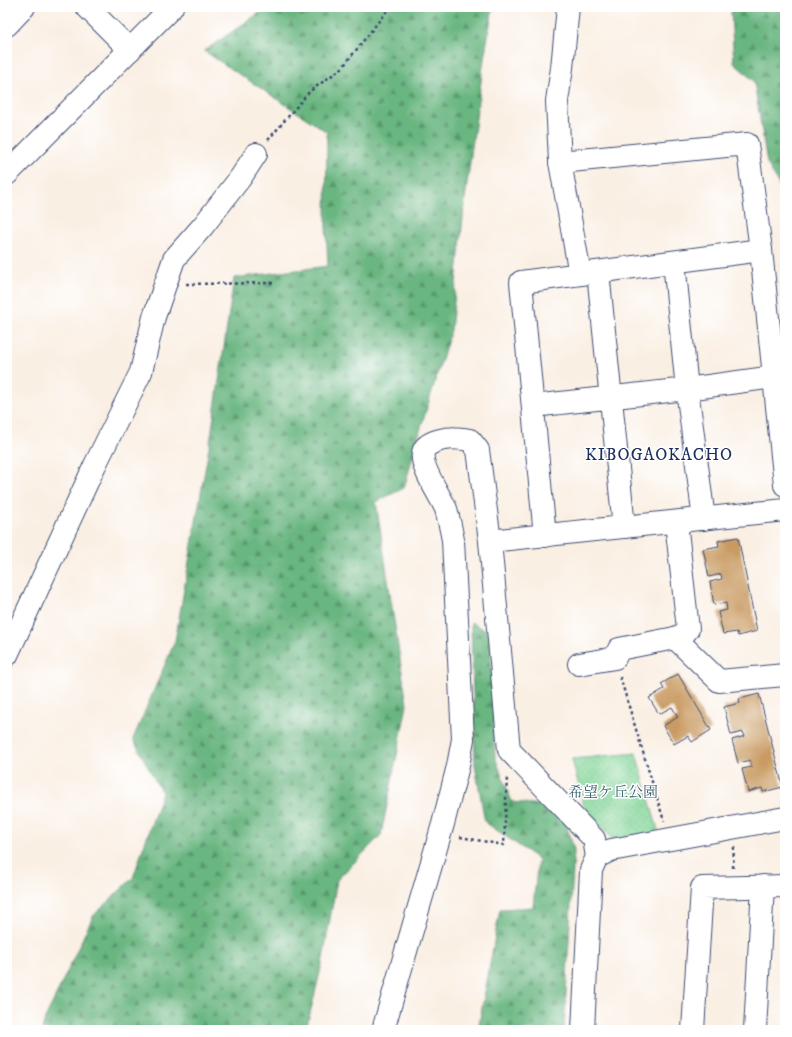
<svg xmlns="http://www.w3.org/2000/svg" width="792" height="1037" viewBox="0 0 792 1037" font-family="'IM FELL DW Pica','Noto Serif JP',serif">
<defs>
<pattern id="grass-dots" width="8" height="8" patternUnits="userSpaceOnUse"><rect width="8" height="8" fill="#82d597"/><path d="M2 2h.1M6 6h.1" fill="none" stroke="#70b785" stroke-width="1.8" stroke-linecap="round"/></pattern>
<pattern id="forest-firs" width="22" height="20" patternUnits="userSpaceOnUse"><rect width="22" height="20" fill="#69b680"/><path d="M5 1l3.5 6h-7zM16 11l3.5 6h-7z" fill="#56946c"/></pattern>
</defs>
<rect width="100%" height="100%" fill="#fff"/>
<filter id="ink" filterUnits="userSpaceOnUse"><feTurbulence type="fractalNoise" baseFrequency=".025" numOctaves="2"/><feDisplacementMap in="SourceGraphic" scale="8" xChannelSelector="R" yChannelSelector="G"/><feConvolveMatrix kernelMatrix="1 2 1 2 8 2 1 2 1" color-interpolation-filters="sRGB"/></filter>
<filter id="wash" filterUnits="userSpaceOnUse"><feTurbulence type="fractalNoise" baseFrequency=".012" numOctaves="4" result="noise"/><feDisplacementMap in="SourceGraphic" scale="16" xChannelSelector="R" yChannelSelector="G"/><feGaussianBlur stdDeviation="0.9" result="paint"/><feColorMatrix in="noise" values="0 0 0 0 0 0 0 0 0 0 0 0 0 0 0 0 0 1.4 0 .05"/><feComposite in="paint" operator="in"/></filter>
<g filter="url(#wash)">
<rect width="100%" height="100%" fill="#faefe3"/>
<path fill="url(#grass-dots)" stroke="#4e827a" d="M636,753L659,834L616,843L584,807L572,759Z"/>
<g fill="url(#forest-firs)" stroke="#42726f">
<path d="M266,7H493L484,59L465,199L451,330L424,417L404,488L376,502L407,705L381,835L337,880L322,964L306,1030H42L45,1019L93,916L133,878L162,793L133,739L175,641L211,436L234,278L328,266L326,225L327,132L204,51L265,9Z"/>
<path d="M732,7H785V196L767,163L754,81L734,63L731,13Z"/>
<path d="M471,622L490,633L495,757L512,802L561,807L574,850L564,1030H478L500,909L533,907L538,859L485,822L475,765Z"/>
</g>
<g id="blocks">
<g fill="#c99b63">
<path d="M738,537L757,631L738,636L737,632L723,634L718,612L727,610L726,603L714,605L710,582L722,579L721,574L709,577L703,549L719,546L718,541Z"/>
<path d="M678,674L711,730L692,742L688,736L674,744L663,726L678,717L672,707L659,714L649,698L664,689L661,684Z"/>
<path d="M759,694L783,787L763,792L762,788L748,792L742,769L752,767L750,760L738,763L732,740L745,736L743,732L731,735L724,707L740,703L739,699Z"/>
</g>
</g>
</g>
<g filter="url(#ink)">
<use href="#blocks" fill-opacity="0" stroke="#3c4c72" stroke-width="1"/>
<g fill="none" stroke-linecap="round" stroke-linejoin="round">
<g stroke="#3c4c72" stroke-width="24">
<g id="minor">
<path d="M87,7L130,50"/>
<path d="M568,7L562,68L557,101L560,162L747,144L761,250L785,485"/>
<path d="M7,25L24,7"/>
<path d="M560,162L580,274"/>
<path d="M7,174L172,7"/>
<path d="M674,262L687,389L704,519"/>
<path d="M598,272L624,527"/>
<path d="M533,406L687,389L774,377"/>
<path d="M545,536L521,282L761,250"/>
<path d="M490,541L509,750L594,839L597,857"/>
<path d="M675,638L719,681L785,675"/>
<path d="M7,655L95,465L141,372L154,317L174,259L203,226L241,177L256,154"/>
<path d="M579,664L615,658L619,649L675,638L684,634L688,629L676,522"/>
<path d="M383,1030L443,824L458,766L463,739L453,540C451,530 449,519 446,509C440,495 420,467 423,453C424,447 429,444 434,442C446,437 457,438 470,440L478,450L490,541L785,510"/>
<path d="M583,1030L591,870L597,857L611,850L785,818"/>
<path d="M693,1030L702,888L785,886"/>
<path d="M755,1030L763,886"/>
</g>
</g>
<g stroke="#3c4c72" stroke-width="2.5" stroke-dasharray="3 3" stroke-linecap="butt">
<path d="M268,140L310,91L342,68L390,7"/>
<path d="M186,284L274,283"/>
<path d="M620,677L664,821"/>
<path d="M460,837L504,845L507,776"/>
<path d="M733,868L734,847"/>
</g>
<use href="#minor" stroke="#fff" stroke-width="22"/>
</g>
</g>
<g text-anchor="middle" stroke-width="3" stroke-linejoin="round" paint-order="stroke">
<g font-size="15" fill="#3a616f" stroke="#fff">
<text x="613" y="797">希望ケ丘公園</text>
</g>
<g font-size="17" letter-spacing="1" fill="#1b2f5e" stroke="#fff">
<text x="659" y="460">KIBOGAOKACHO</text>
</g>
</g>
<rect width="792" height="1037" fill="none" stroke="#fff" stroke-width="24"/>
</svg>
